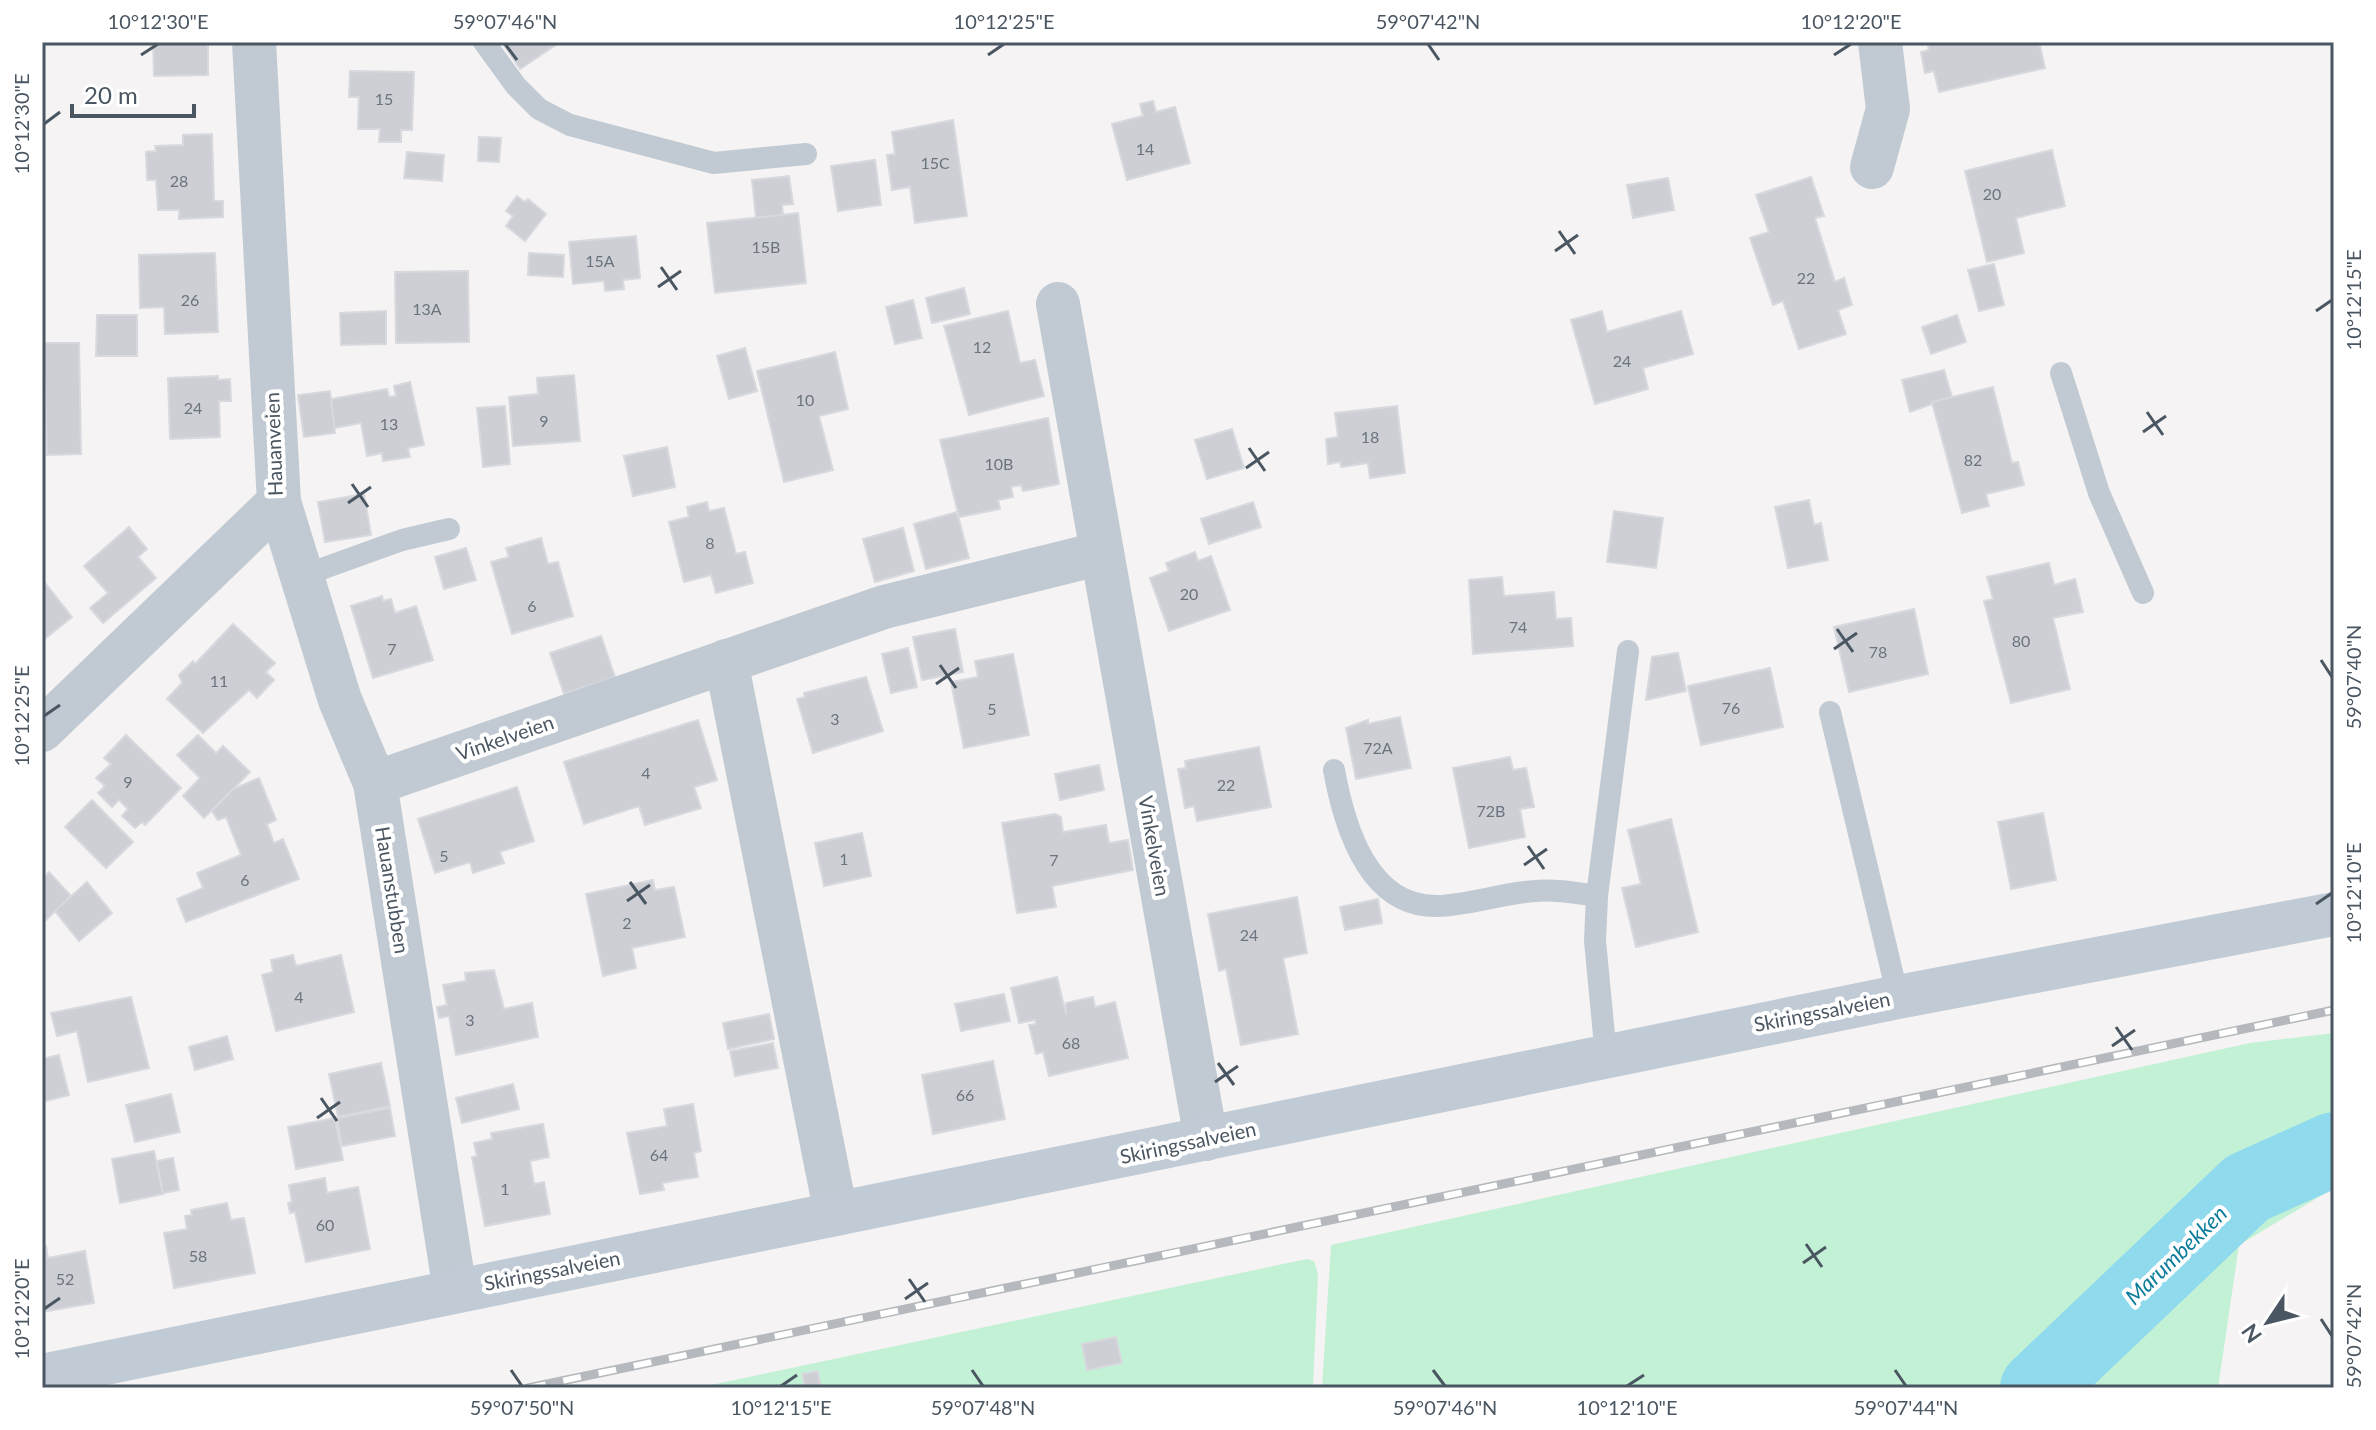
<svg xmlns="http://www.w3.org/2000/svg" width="2376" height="1430" viewBox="0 0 2376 1430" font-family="Lato,sans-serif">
<rect width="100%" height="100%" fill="#f5f3f3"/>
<g fill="#c3f1d5">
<path d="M2334,1033V1188L2239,1245L2218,1388H1322L1331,1245L2250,1043Z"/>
<path d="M1307,1259L1314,1261L1318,1274L1313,1388H697Z"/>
</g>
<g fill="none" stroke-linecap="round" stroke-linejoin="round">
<path stroke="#90daee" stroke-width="74" d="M2037,1388L2247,1188L2334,1149"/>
</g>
<g fill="#cdcfd5" stroke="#d7d9de" stroke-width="2">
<path d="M153,42H208V75L154,76Z"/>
<path d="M502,42H560L520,69Z"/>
<path d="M1927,42H2039L2045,68L1939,92L1934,71L1925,73L1921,52L1929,50Z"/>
<path d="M350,71L414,72L412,130H401V142H379L380,129H358L359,97H349Z"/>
<path d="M1153,101L1156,112L1175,107L1190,163L1127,180L1112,124L1143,116L1140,104Z"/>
<path d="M953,120L967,216L915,223L910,187L892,190L887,155L895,154L892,132Z"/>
<path d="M212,134L214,201H223V217L179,219V210H158L156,180H147L146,152L156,151L155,146L183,145V135Z"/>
<path d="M479,137L501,138L499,162L478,161Z"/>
<path d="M2052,150L2065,206L2016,218L2024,253L1987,262L1965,171Z"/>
<path d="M407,152L444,155L442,181L404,178Z"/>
<path d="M875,160L881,205L838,211L831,166Z"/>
<path d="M789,176L793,204L782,205L783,215L756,218L752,180Z"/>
<path d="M1811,177L1824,216L1815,218L1835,282L1844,278L1852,305L1838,310L1846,334L1799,349L1783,301L1773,305L1750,238L1769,232L1756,195Z"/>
<path d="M1668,178L1674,210L1633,218L1627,185Z"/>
<path d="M517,196L525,202L528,199L546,214L525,241L506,226L513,216L506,211Z"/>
<path d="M798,213L806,283L715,293L707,223Z"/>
<path d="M636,236L640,278L623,280L624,289L605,291L604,281L573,284L569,242Z"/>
<path d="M215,253L218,332L165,334L164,307L140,308L139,255Z"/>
<path d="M529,253L564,255L563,277L528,275Z"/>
<path d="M1994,264L2004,305L1979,311L1968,270Z"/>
<path d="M468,271L469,342L396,343L395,272Z"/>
<path d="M964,288L970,314L932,323L926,298Z"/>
<path d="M913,300L922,338L895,344L886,307Z"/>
<path d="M386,311V344L341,345L340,313Z"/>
<path d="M1008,311L1020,363L1035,360L1044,396L969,415L944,326Z"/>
<path d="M1602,311L1607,332L1681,311L1693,354L1643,368L1648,389L1595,404L1571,320Z"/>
<path d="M97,315H137V356H96Z"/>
<path d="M1957,315L1966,342L1931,354L1922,327Z"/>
<path d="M44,343H79L81,454L47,455Z"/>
<path d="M745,348L757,391L729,399L717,356Z"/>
<path d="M835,352L848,409L819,416L833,470L784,482L757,371Z"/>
<path d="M1944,370L1952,397L1910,412L1902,380Z"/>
<path d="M574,375L580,441L513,446L509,397L538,394L537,378Z"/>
<path d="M218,376V380L230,379L231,401H219L220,437L170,439L168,378Z"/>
<path d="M410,382L424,445L408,448L410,457L383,461L382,453L367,456L361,423L334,428L331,399L387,389L389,397L396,396L394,386Z"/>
<path d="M1993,387L2012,463L2018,462L2024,485L1986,494L1989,506L1962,513L1932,402Z"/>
<path d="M330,391L335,433L304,437L298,395Z"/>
<path d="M505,406L510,464L483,467L477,408Z"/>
<path d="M1397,406L1405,473L1370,478L1368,463L1341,467L1340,462L1328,464L1326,439L1338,437L1335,413Z"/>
<path d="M1048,418L1059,484L1023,491L1021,485L1011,487L1013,497L998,500L1000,509L959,517L940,440Z"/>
<path d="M1232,429L1244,468L1207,479L1195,440Z"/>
<path d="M667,447L675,487L633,496L624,456Z"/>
<path d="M364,494L371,535L325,542L318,502Z"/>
<path d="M1809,500L1814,525L1821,523L1828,560L1788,568L1775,507Z"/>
<path d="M707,502L709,511L724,508L736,554L745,552L753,583L716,593L711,575L684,582L669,522L689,517L687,507Z"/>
<path d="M1253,502L1261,527L1209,544L1201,519Z"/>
<path d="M1614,511L1663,518L1656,568L1607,562Z"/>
<path d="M957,512L969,558L926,569L914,524Z"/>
<path d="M129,527L147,549L138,557L156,578L103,623L90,608L108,593L84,566Z"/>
<path d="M903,528L914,571L875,582L863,539Z"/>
<path d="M541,538L548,564L558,562L573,616L512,634L491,562L509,557L506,548Z"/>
<path d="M466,548L476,580L444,589L435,557Z"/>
<path d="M1195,552L1198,561L1211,556L1230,610L1169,631L1150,578L1169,571L1166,563Z"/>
<path d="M2049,563L2054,585L2075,579L2083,612L2053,618L2070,689L2011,703L1984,601L1993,599L1987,577Z"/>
<path d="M1502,577L1504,596L1554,592L1556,619L1571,618L1573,646L1473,654L1469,580Z"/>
<path d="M42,579L72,617L42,641Z"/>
<path d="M382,596L383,601L391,599L395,613L416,606L433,660L373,678L351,606Z"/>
<path d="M1914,609L1928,674L1849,692L1834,627Z"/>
<path d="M233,624L275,663L266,672L274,680L257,698L249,690L203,733L167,699L182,683L179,675L193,661L195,664Z"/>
<path d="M955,629L963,672L922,680L913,637Z"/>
<path d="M601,636L615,677L564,694L550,653Z"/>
<path d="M908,648L917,687L891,693L882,654Z"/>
<path d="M1678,653L1686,691L1646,700L1652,657Z"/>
<path d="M1013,654L1029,735L964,748L951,682L978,677L975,661Z"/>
<path d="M1770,668L1783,727L1701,745L1688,686Z"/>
<path d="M866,677L883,731L813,753L797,699L805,697L804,693Z"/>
<path d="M1400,717L1411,768L1356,779L1346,728L1368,720V724Z"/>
<path d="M698,720L717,780L694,787L701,808L645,825L639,806L584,824L564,762Z"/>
<path d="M126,735L181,788L145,825L142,822L135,828L122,816L128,809L119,800L112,807L98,793L105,786L96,778L111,764L104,758Z"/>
<path d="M198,735L216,753L223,746L250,772L204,818L183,796L200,778L177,755Z"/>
<path d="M1259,747L1271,807L1197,821L1194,806L1185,808L1178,769L1186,768L1185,761Z"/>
<path d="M1510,757L1513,770L1526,768L1534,807L1520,809L1525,837L1469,848L1453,768Z"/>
<path d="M1099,765L1104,790L1060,800L1055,774Z"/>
<path d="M259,778L276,820L267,824L274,843L283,839L299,879L186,922L177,899L203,888L197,873L241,855L226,817L218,820L212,811L233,789Z"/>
<path d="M517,787L534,841L500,852L504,863L473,873L470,862L435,873L418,819Z"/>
<path d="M92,800L133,842L106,868L65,827Z"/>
<path d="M2043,813L2056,880L2011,889L1998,822Z"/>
<path d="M1055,814L1061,817L1063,832L1106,825L1109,843L1128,840L1133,870L1052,886L1056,907L1017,913L1002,823Z"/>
<path d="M1671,819L1698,932L1636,947L1622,888L1641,884L1628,830Z"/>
<path d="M862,833L871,876L824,886L815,843Z"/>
<path d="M49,872L71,896L42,924V879Z"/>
<path d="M653,880L655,890L674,887L685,937L632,948L636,968L603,976L586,894Z"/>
<path d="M87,882L112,913L79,941L55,911Z"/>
<path d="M1297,897L1307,953L1283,958L1298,1034L1241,1045L1226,969L1219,971L1208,914Z"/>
<path d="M1378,899L1382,923L1345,930L1340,907Z"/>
<path d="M293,955L296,966L341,955L354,1012L276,1031L262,975L273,972L271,960Z"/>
<path d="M494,970L504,1009L532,1003L538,1037L456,1055L449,1016L439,1018L437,1007L447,1005L443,985L466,981L465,973Z"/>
<path d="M1057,977L1066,1014V1003L1093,997L1095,1007L1115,1002L1128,1058L1049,1076L1043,1052L1036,1054L1029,1025L1036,1024L1035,1020L1019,1023L1011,988Z"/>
<path d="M1004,994L1010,1021L961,1031L955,1004Z"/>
<path d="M131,997L149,1068L88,1082L77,1031L57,1036L51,1013Z"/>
<path d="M769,1014L774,1039L728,1049L723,1023Z"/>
<path d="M227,1036L233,1059L195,1070L189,1047Z"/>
<path d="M773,1043L778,1068L735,1076L730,1051Z"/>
<path d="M59,1055L69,1095L42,1102V1059Z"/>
<path d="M993,1061L1005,1119L933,1134L922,1075Z"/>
<path d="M381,1063L390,1106L338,1117L329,1074Z"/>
<path d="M513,1084L519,1109L462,1123L456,1098Z"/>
<path d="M171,1094L180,1132L135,1142L126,1105Z"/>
<path d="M693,1104L701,1151L694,1153L698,1177L662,1183L664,1190L640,1194L627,1133L667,1126L664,1109Z"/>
<path d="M390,1108L395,1136L342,1146L337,1118Z"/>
<path d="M335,1118L343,1160L296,1169L288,1127Z"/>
<path d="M543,1124L549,1157L530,1161L534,1184L544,1182L550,1214L485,1226L472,1157L477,1156L474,1143L492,1139L491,1133Z"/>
<path d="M154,1151L163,1194L120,1203L112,1159Z"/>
<path d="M173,1158L179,1190L163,1193L157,1161Z"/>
<path d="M325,1178L327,1193L358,1187L370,1249L306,1262L295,1212L290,1213L288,1203L292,1202L289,1185Z"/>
<path d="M227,1203L231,1220L244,1218L255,1273L174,1288L164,1233L187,1229L185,1216L192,1215L191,1210Z"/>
<path d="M42,1246H46L48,1258L85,1251L94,1303L42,1312Z"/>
<path d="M1116,1337L1122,1363L1087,1370L1082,1344Z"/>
<path d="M818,1371L821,1388H805L802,1374Z"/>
</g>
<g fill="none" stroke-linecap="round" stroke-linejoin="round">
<g stroke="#c1cad2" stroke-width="22">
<path d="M484,42L516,86L539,109L570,125L714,163L806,154"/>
<path d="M2061,373L2099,493L2143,593"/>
<path d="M302,576L402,540L449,529"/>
<path d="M1830,712L1898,997"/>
<path d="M1334,770C1344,825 1367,907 1437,906C1470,905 1502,893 1535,891C1555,889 1577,893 1597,896"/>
<path d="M1606,1056L1595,941L1597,896L1628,651"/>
</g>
<g stroke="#c1cad2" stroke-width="44">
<path d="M254,42L279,502L340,700L375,783L455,1291"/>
<path d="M1872,167L1888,109L1880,42"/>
<path d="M1058,304L1206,1139"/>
<path d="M726,661L836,1214"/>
<path d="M42,730L279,502"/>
<path d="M375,783L884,607L1102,553"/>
</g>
<path stroke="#c1cbd6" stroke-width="44" d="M42,1376L1898,997L2334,914"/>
<g stroke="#b5b8bd" stroke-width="9">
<path id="rail" d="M528,1388L2334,1010"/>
</g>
<use href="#rail" stroke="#fff" stroke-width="6" stroke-dasharray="18" stroke-linecap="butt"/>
</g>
<path fill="none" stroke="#4a5661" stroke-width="3" d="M505,44L517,60M1428,44L1439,60M141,55L158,44M988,55L1004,44M1834,55L1851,44M44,124L60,112M1559,231L1575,254M1555,251L1578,235M661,267L677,290M658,287L681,271M2316,311L2332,300M2147,412L2163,435M2143,432L2166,416M1249,448L1265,471M1246,468L1269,452M352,484L368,507M348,503L371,487M1837,629L1853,652M1834,649L1857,633M2321,660L2332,677M940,665L956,688M936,684L959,668M44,716L60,705M1528,846L1544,869M1524,865L1547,849M630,882L646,904M627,901L650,885M2316,904L2332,893M2116,1027L2132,1050M2112,1046L2135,1030M1218,1063L1234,1085M1215,1082L1238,1066M321,1098L337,1121M317,1118L340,1102M1806,1244L1822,1267M1803,1263L1826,1247M909,1279L925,1302M905,1299L928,1283M44,1309L60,1298M2321,1319L2332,1336M511,1370L522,1386M972,1370L983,1386M1433,1370L1445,1386M1895,1370L1906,1386M781,1386L797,1375M1627,1386L1644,1375"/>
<g text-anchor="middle" stroke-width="8" stroke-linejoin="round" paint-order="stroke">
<g font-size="16" fill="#6b747e">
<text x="384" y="105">15</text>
<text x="1145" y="155">14</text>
<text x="935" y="169">15C</text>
<text x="179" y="187">28</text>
<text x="1992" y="200">20</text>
<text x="766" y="253">15B</text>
<text x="600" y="267">15A</text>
<text x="1806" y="284">22</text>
<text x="190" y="306">26</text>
<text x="427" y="315">13A</text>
<text x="982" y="353">12</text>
<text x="1622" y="367">24</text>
<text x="805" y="406">10</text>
<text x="193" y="414">24</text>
<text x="544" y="427">9</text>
<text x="389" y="430">13</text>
<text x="1370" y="443">18</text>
<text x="1973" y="466">82</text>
<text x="999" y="470">10B</text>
<text x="710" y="549">8</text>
<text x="1189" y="600">20</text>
<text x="532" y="612">6</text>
<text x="1518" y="633">74</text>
<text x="2021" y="647">80</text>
<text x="392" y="655">7</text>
<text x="1878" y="658">78</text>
<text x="219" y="687">11</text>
<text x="1731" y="714">76</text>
<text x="992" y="715">5</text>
<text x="835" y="725">3</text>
<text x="1378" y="754">72A</text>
<text x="646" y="779">4</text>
<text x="128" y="788">9</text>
<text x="1226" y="791">22</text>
<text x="1491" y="817">72B</text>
<text x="444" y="862">5</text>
<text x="844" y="865">1</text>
<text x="1054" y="866">7</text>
<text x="245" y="886">6</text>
<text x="627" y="929">2</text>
<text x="1249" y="941">24</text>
<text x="299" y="1003">4</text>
<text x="470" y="1026">3</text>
<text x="1071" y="1049">68</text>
<text x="965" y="1101">66</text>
<text x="659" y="1161">64</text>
<text x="505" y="1195">1</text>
<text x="325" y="1231">60</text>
<text x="198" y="1262">58</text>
<text x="65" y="1285">52</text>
</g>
<g font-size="20" fill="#4a5661" stroke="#fff">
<text transform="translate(274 444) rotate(-92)" y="7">Hauanveien</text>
<text transform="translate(505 738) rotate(-19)" y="7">Vinkelveien</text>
<text transform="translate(1154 846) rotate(80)" y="7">Vinkelveien</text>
<text transform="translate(392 890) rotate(81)" y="7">Hauanstubben</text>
<text transform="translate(1822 1012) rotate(-11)" y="7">Skiringssalveien</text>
<text transform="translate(1188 1143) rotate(-12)" y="7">Skiringssalveien</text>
<text transform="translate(552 1271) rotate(-11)" y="7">Skiringssalveien</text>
</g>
<g font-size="22" font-style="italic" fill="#0c7c9b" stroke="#fff">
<text transform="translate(2176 1255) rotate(-44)" y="8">Marumbekken</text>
</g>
</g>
<rect width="2376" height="1430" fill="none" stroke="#ffffff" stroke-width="88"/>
<g transform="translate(2268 1322) rotate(235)" stroke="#ffffff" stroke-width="6" paint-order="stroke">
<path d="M0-6L14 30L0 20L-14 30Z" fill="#4a5661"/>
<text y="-12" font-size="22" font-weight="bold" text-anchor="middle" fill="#4a5661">N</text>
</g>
<path d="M72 104v12h122v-12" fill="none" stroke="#4a5661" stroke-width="4"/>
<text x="84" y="104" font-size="24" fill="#4a5661" stroke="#ffffff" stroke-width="6" paint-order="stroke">20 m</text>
<rect x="44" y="44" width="2288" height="1342" fill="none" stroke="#4a5661" stroke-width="3"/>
<g font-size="20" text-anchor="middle" fill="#4a5661">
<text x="158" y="29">10°12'30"E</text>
<text x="505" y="29">59°07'46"N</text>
<text x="1004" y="29">10°12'25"E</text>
<text x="1428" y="29">59°07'42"N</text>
<text x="1851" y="29">10°12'20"E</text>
<text transform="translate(22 124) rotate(-90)" y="7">10°12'30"E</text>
<text transform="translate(2354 300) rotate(-90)" y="7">10°12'15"E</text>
<text transform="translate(2354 677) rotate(-90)" y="7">59°07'40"N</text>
<text transform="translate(22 716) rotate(-90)" y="7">10°12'25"E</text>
<text transform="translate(2354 893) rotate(-90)" y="7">10°12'10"E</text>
<text transform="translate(22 1309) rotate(-90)" y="7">10°12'20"E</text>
<text transform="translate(2354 1336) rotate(-90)" y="7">59°07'42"N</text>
<text x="522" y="1415">59°07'50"N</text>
<text x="781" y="1415">10°12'15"E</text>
<text x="983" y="1415">59°07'48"N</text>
<text x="1445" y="1415">59°07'46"N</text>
<text x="1627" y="1415">10°12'10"E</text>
<text x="1906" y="1415">59°07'44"N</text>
</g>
</svg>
